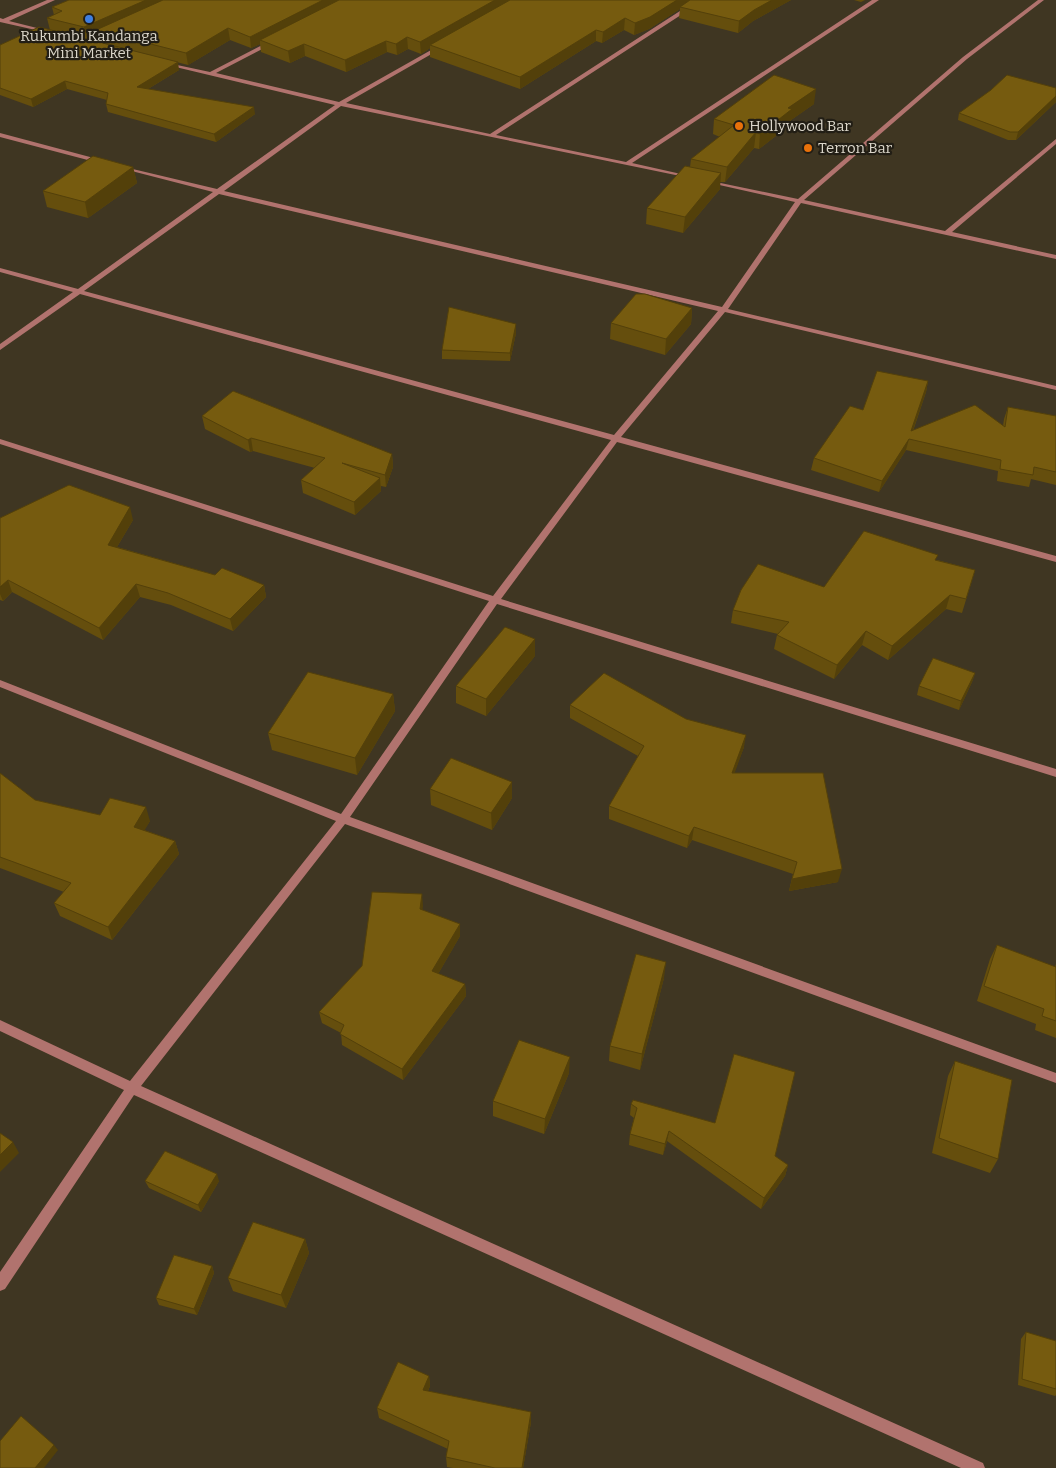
<svg xmlns="http://www.w3.org/2000/svg" width="1056" height="1468" viewBox="0 0 1056 1468" font-family="Bitter,serif">
<rect width="100%" height="100%" fill="#3f3622"/>
<g fill="none" stroke-linecap="round" stroke-linejoin="round">
<g fill="#b1736e" fill-rule="evenodd">
<path d="M47,0H55L9,21L49,31V33L0,22V18L3,19Z"/>
<path d="M697,0H704L496,135L626,162L872,0H879L632,163L690,176V178L341,106L224,191L722,307L795,202L706,182V180L798,199L963,57L1038,0H1044L967,59L804,200L945,231L1056,139V144L952,232L1056,255V259L801,203L728,309L1056,386V390L725,312L621,437L1056,556V562L617,442L501,599L1056,769V777L497,604L350,817L1056,1073V1083L345,824L141,1086L983,1463L985,1468H961L134,1095L5,1289L0,1291V1272L124,1090L0,1031V1020L130,1081L336,821L0,687V680L341,814L489,601L0,444V439L493,596L611,440L80,294L0,350V344L73,292L0,272V268L78,289L213,192L120,168V166L217,189L335,105L163,64V62L210,72L272,40L274,41V43L216,73L339,102L440,45L442,46V48L346,103L490,134ZM219,194L718,311L614,435L84,291Z"/>
<path d="M0,133L105,161L106,162L103,164L0,137Z"/>
</g>
</g>
<g fill="#654e0d">
<path d="M69,0H791L753,21L738,33L679,18L680,9L649,29L634,35L624,30L602,43L596,41L520,89L430,57V48L421,54L408,49L397,55L387,52L346,72L305,56L290,63L261,52L260,44L251,48L230,40L188,65L99,42L97,34L87,39L50,30L47,18L54,15L52,7Z"/>
<path d="M854,0H865L861,2Z"/>
<path d="M0,45L179,70L148,89L255,114L216,142L108,112L106,104L107,100L67,89L33,107L0,95Z"/>
<path d="M1056,88V102L1016,140H1008L958,120L959,113Z"/>
<path d="M814,104L791,120L790,125L759,149L754,148L725,182H720V189L683,233L646,224L647,208L690,167L691,159L720,137L713,134L714,119Z"/>
<path d="M133,167L137,183L88,218L47,207L43,191Z"/>
<path d="M692,308L691,324L665,355L610,339L611,323Z"/>
<path d="M516,333L510,361L442,359V350Z"/>
<path d="M928,381L926,392L913,431L1003,426L1004,419L1008,407L1056,416V485L1031,479L1029,487L997,481L998,471L906,450L879,492L811,470L814,458L863,410Z"/>
<path d="M202,416L392,454L393,467L386,487L381,486V491L355,515L303,493L301,480L315,468L253,451L250,452L205,429Z"/>
<path d="M0,518L133,520L117,547L215,575L264,585L266,597L233,631L171,605L140,597L103,640L12,592L3,601L0,600Z"/>
<path d="M937,560L975,570L962,613L946,609L888,660L862,645L834,679L774,649L777,635L778,634L731,623L733,610L824,587Z"/>
<path d="M535,656L486,716L456,703V686Z"/>
<path d="M975,673L972,682L959,710L917,695L919,686Z"/>
<path d="M393,694L395,711L357,775L272,750L268,733Z"/>
<path d="M570,705L686,719L744,747L734,773L838,882L789,891L793,874L692,840L687,848L609,819V806L638,756L570,718Z"/>
<path d="M0,773L35,800L100,815L150,821L144,830L175,841L179,854L112,940L60,916L54,903L64,892L0,868Z"/>
<path d="M430,789L512,798L492,830L431,805Z"/>
<path d="M422,894V910L460,924V936L438,974L465,984L466,996L403,1080L342,1045L341,1033L322,1023L319,1012L362,966Z"/>
<path d="M997,945L1055,967L1056,964V1038L1035,1030L1036,1024L977,1001L990,959Z"/>
<path d="M664,978L640,1070L609,1061L610,1046Z"/>
<path d="M955,1061L998,1159L990,1173L932,1153L948,1076Z"/>
<path d="M569,1073L544,1134L493,1116V1101Z"/>
<path d="M631,1104L775,1156L788,1165L785,1176L761,1209L667,1141L663,1155L629,1145L630,1134L634,1118L630,1115Z"/>
<path d="M145,1181H219L201,1212L149,1188Z"/>
<path d="M305,1239L309,1253L286,1308L233,1291L228,1278Z"/>
<path d="M212,1266L214,1273L197,1315L159,1305L156,1298Z"/>
<path d="M1026,1332L1056,1341V1395L1055,1396L1018,1385L1021,1339Z"/>
<path d="M429,1376L430,1386L428,1391L531,1412V1422L523,1468H453L447,1467L446,1457L448,1449L379,1418L377,1408Z"/>
</g>
<g fill="#53400a">
<path d="M146,0H173L96,30L97,34L87,39L84,27Z"/>
<path d="M323,0H347L260,40V44L251,48L250,37Z"/>
<path d="M495,0H515L430,45V48L421,54L420,42Z"/>
<path d="M677,0H694L680,7V9L649,29L634,35L635,23Z"/>
<path d="M772,0H791L753,21L738,33L739,21L754,10Z"/>
<path d="M625,18L624,30L602,43L603,32Z"/>
<path d="M228,28L230,40L188,65L186,53Z"/>
<path d="M596,30V41L520,89V77Z"/>
<path d="M407,37L408,49L397,55L396,44Z"/>
<path d="M386,41L387,52L346,72L345,60Z"/>
<path d="M304,44L305,56L290,63L288,51Z"/>
<path d="M178,62L179,70L138,95L137,87Z"/>
<path d="M65,81L67,89L33,107L31,99Z"/>
<path d="M816,89L814,104L791,120L790,125L759,149L760,134L788,108Z"/>
<path d="M1056,96V102L1016,140L1018,132Z"/>
<path d="M254,107L255,114L216,142L214,134Z"/>
<path d="M756,132L754,148L725,182L727,167Z"/>
<path d="M133,167L137,183L88,218L85,202Z"/>
<path d="M721,173L720,189L683,233L685,217Z"/>
<path d="M692,308L691,324L665,355L666,339Z"/>
<path d="M516,324V333L510,361V353Z"/>
<path d="M928,381L926,392L910,439L911,431Z"/>
<path d="M251,438L253,451L250,452L248,440Z"/>
<path d="M909,439L906,450L879,492L882,481Z"/>
<path d="M392,454L393,467L386,487L385,475Z"/>
<path d="M380,478L381,491L355,515L354,502Z"/>
<path d="M130,507L133,520L111,557L108,545Z"/>
<path d="M8,580L12,592L3,601L0,594V587Z"/>
<path d="M136,584L140,597L103,640L99,628Z"/>
<path d="M264,585L266,597L233,631L230,619Z"/>
<path d="M950,595L946,609L888,660L892,646Z"/>
<path d="M866,631L862,645L834,679L837,665Z"/>
<path d="M535,639V656L486,716V699Z"/>
<path d="M975,673L972,682L959,710L961,701Z"/>
<path d="M393,694L395,711L357,775L355,758Z"/>
<path d="M746,735L744,747L730,786L732,773Z"/>
<path d="M512,782V798L492,830L491,813Z"/>
<path d="M146,807L150,821L139,840L134,827Z"/>
<path d="M694,827L692,840L687,848L689,836Z"/>
<path d="M175,841L179,854L112,940L108,927Z"/>
<path d="M842,869L838,882L789,891L792,879Z"/>
<path d="M422,894L423,906L421,920L420,909Z"/>
<path d="M460,924V936L433,983L432,971Z"/>
<path d="M666,962L664,978L640,1070L642,1054Z"/>
<path d="M465,984L466,996L403,1080L402,1069Z"/>
<path d="M570,1057L569,1073L544,1134L545,1119Z"/>
<path d="M669,1131L667,1141L663,1155L665,1144Z"/>
<path d="M13,1142L19,1153L0,1172V1155Z"/>
<path d="M788,1165L785,1176L761,1209L764,1198Z"/>
<path d="M217,1174L219,1181L201,1212L198,1205Z"/>
<path d="M305,1239L309,1253L286,1308L281,1295Z"/>
<path d="M212,1266L214,1273L197,1315L194,1309Z"/>
<path d="M429,1376L430,1386L424,1400L423,1390Z"/>
<path d="M531,1412V1422L523,1468H522Z"/>
<path d="M54,1445L58,1450L44,1468H35Z"/>
</g>
<g fill="#765b0f" stroke="#53400a">
<path d="M69,0H146L84,27L47,18L62,11L52,7Z"/>
<path d="M163,0H323L250,37L228,28L186,53L96,30Z"/>
<path d="M339,0H495L420,42L407,37L396,44L386,41L345,60L304,44L288,51L260,40Z"/>
<path d="M510,0H677L650,17L635,23L625,18L603,32L596,30L520,77L430,45Z"/>
<path d="M690,0H772L754,10L739,21L680,7Z"/>
<path d="M39,27L178,62L137,87L254,107L214,134L106,104L108,93L65,81L31,99L0,88V45Z"/>
<path d="M774,75L816,89L788,108L792,109L760,134L756,132L727,167L691,159L734,125L714,119Z"/>
<path d="M1007,75L1056,88V96L1018,132H1010L959,113L991,90Z"/>
<path d="M93,156L133,167L85,202L43,191Z"/>
<path d="M685,166L721,173L685,217L647,208Z"/>
<path d="M636,294H645L692,308L666,339L611,323Z"/>
<path d="M449,307L516,324L510,353L442,350Z"/>
<path d="M877,371L928,381L911,431L975,405L1005,427L1008,407L1056,416V472L1034,467L1033,475L1000,469L1001,460L909,439L882,481L814,458L850,406L863,410Z"/>
<path d="M233,391L392,454L385,475L342,463L380,478L354,502L301,480L325,458L251,438L248,440L202,416Z"/>
<path d="M69,485L130,507L108,545L215,575L222,568L264,585L230,619L168,593L136,584L99,628L8,580L0,587V518Z"/>
<path d="M864,531L938,555L935,560L975,570L966,599L950,595L892,646L866,631L837,665L777,635L789,622L733,610L741,590L758,564L824,587Z"/>
<path d="M505,627L535,639L486,699L456,686Z"/>
<path d="M933,658L975,673L961,701L919,686Z"/>
<path d="M308,672L393,694L355,758L268,733Z"/>
<path d="M604,673L686,719L746,735L732,773H823L842,869L792,879L797,862L694,827L689,836L609,806L644,746L570,705Z"/>
<path d="M451,758L512,782L491,813L430,789Z"/>
<path d="M0,773L35,800L100,815L110,798L146,807L134,827L175,841L108,927L54,903L71,883L0,857Z"/>
<path d="M372,892L422,894L420,909L460,924L432,971L465,984L402,1069L340,1034L344,1025L319,1012L362,966Z"/>
<path d="M997,945L1056,967V966V1021L1042,1016L1044,1009L984,986Z"/>
<path d="M636,954L666,962L642,1054L610,1046Z"/>
<path d="M519,1040L570,1057L545,1119L493,1101Z"/>
<path d="M734,1054L795,1072L775,1156L788,1165L764,1198L669,1131L665,1144L630,1134L637,1108L631,1104L633,1100L715,1123Z"/>
<path d="M955,1061L1012,1080L998,1159L939,1138Z"/>
<path d="M0,1133L13,1142L0,1155Z"/>
<path d="M165,1151L217,1174L198,1205L145,1181Z"/>
<path d="M253,1222L305,1239L281,1295L228,1278Z"/>
<path d="M174,1255L212,1266L194,1309L156,1298Z"/>
<path d="M1026,1332L1056,1341V1389L1022,1379Z"/>
<path d="M398,1362L429,1376L423,1390L531,1412L522,1468H495L446,1457L449,1441L377,1408Z"/>
<path d="M21,1416L54,1445L35,1468H0V1441Z"/>
</g>
<circle fill="#3f7fe0" stroke="#221e15" stroke-width="2" cx="89" cy="19" r="5"/>
<g fill="#e8710a" stroke="#221e15" stroke-width="2">
<circle cx="739" cy="126" r="5"/>
<circle cx="808" cy="148" r="5"/>
</g>
<g text-anchor="middle" stroke-width="4.5" stroke-linejoin="round" paint-order="stroke">
<g font-size="15" fill="#dbd6ca" stroke="#221e15" text-anchor="start">
<text x="89" y="41" text-anchor="middle">Rukumbi Kandanga<tspan x="89" dy="17">Mini Market</tspan></text>
<text x="749" y="131">Hollywood Bar</text>
<text x="818" y="153">Terron Bar</text>
</g>
</g>
</svg>
